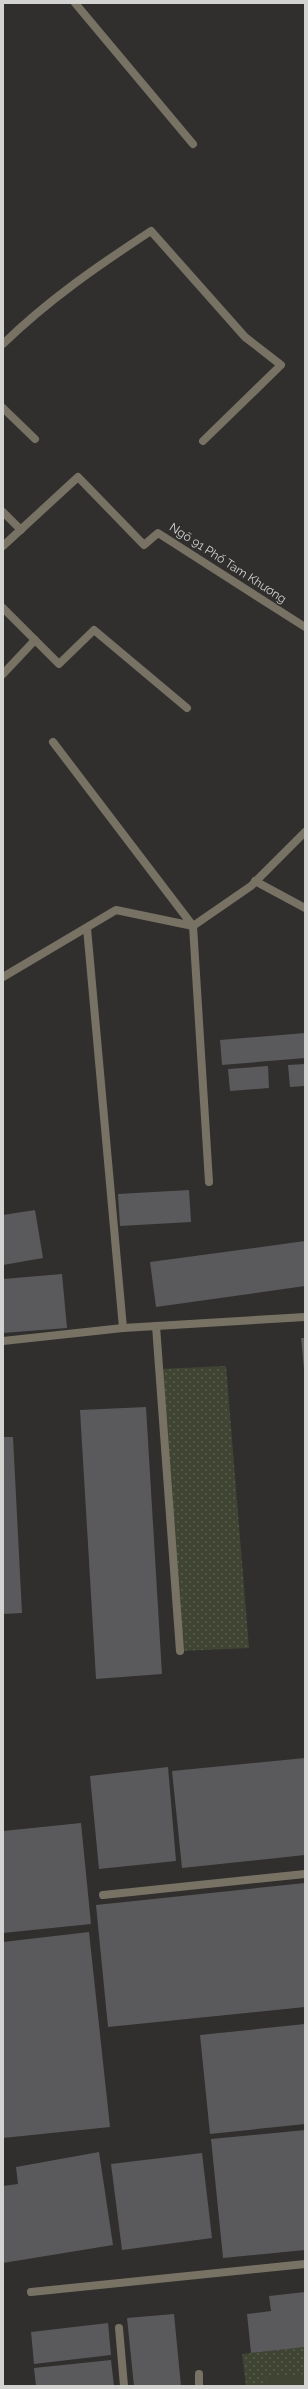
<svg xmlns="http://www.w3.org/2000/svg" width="308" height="2389" viewBox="0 0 308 2389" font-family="Raleway,sans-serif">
<defs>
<pattern id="grass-dots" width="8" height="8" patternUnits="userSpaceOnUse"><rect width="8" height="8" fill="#3f4532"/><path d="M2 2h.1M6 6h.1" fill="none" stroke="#5a5f4f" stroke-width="1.8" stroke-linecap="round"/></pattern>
</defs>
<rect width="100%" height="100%" fill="#302f2d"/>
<g fill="url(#grass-dots)">
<path d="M226,1366L249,1648L180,1651L159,1369Z"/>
<path d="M305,2347V2386H246L242,2354Z"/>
</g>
<path fill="#3f4532" d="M305,2374V2386H265L264,2378Z"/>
<g fill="#5a595c">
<path d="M305,1033V1058L222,1065L220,1040Z"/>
<path d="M305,1064V1086L290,1087L288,1065Z"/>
<path d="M268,1066L269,1088L230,1091L228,1069Z"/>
<path d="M189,1190L191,1222L120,1226L118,1194Z"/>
<path d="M35,1210L43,1258L3,1265V1215Z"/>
<path d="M305,1241V1286L156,1307L150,1262Z"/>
<path d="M62,1274L67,1328L3,1333V1279Z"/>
<path d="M301,1338H305V1369H304Z"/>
<path d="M146,1407L162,1674L96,1679L80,1410Z"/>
<path d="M3,1437H13L22,1613L3,1614Z"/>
<path d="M305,1758V1855L182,1868L172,1771Z"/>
<path d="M168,1767L176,1861L99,1869L90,1776Z"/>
<path d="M81,1823L91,1924L3,1933V1831Z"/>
<path d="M305,1883V2007L108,2027L96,1905Z"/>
<path d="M89,1932L110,2127L3,2138V1942Z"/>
<path d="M305,2024V2124L210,2134L200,2035Z"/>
<path d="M305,2130V2250L223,2258L211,2139Z"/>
<path d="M99,2152L113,2245L3,2263V2186L18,2184L16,2167Z"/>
<path d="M202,2153L212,2238L122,2250L111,2164Z"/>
<path d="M305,2292V2347L251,2353L247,2314L271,2311L269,2296Z"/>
<path d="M174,2314L181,2386H134L127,2318Z"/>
<path d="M108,2323L111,2355L34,2364L31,2332Z"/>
<path d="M111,2360L114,2386H36L34,2368Z"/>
</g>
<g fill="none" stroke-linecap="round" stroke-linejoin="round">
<g stroke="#787264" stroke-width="8">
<path d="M75,3L193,144"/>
<path d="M3,344C48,300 99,265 151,231L245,337L281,365L203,441"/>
<path d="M3,408L35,439"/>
<path d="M3,512L21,530"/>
<path d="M3,546L78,477L144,545L158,533L305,627"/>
<path d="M3,608L59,664L94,630L187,708"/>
<path d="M3,674L35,640"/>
<path d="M53,742L193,926L209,1182"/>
<path d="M87,928L123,1328"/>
<path d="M156,1326L180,1651"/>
<path d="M3,1341L123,1328L305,1317"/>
<path d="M103,1895L305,1874"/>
<path d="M31,2292L305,2264"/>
<path d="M119,2328L124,2386"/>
<path d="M199,2374V2386"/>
</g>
<g stroke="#787264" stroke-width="8">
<path d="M255,881L305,908"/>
<path d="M3,977L116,910L193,926L251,886L305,832"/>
</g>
</g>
<g text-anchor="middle" stroke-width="3" stroke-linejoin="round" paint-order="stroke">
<g font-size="12" fill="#d3d3d1" stroke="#302f2d">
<text transform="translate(228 563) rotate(33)" y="4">Ngõ 91 Phố Tam Khương</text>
</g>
</g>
<rect width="308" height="2389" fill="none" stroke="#d3d3d1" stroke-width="8"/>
</svg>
